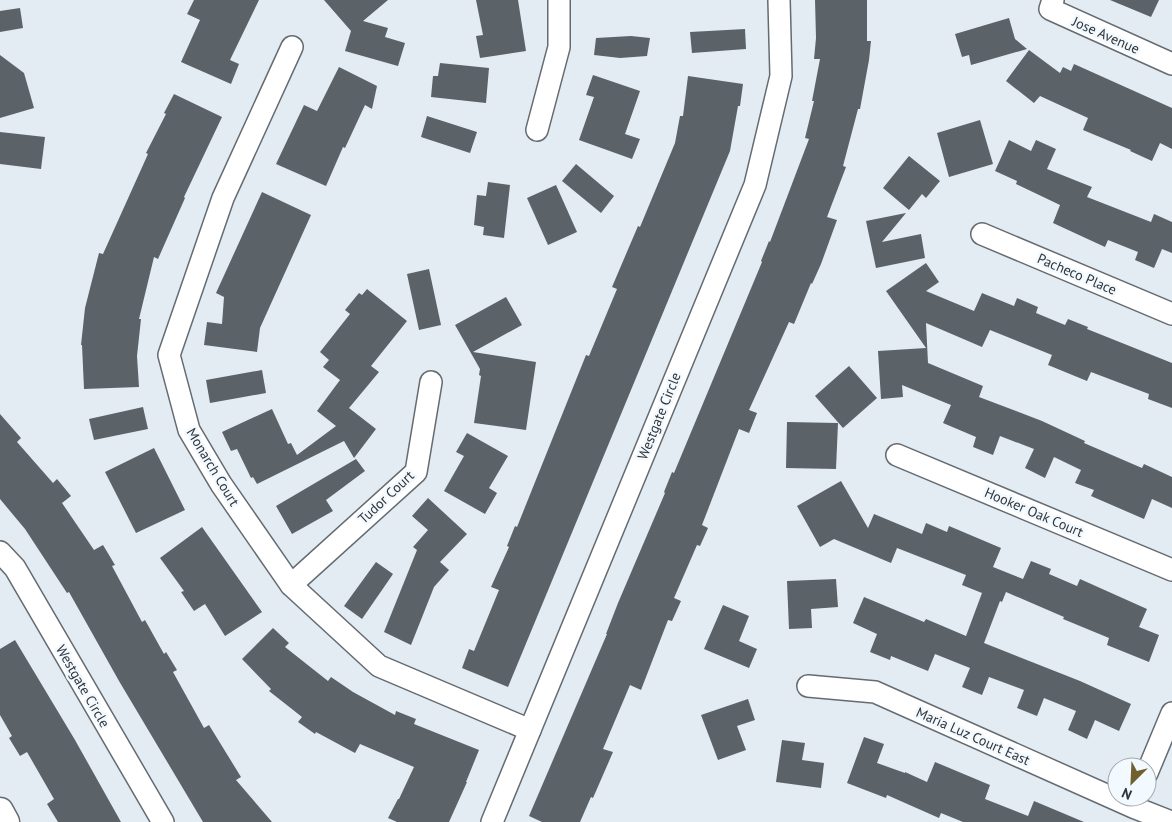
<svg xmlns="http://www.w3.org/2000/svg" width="1172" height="822" viewBox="0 0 1172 822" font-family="'PT Sans',sans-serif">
<rect width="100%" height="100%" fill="#e4ecf3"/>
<g fill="#5b6268">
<path d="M194,0H259L230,60L239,64L231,84L181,62L200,20L187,14Z"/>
<path d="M324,0H388L363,21L388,28L385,37L405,43L398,66L345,51L351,31Z"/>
<path d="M476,0H518L526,51L480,58L476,36L483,35Z"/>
<path d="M815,0H867V41H871L869,60L860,109H858L843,166L846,167L827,217L837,220L821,264L812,284L811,283L794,324L789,322L749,410L757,413L749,433L739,429L702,525L708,528L700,546L697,545L674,598L681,601L672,621L668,620L641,690L630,685L603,749L613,752L593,798L591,797L580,822H542L529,816L607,634H606L618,603L665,493L664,492L672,472L674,473L762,262L761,261L769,241L770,242L809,139L805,138L814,101H812L820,59H814L816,38Z"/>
<path d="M1110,0H1159L1151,17Z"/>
<path d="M20,8L23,28L0,32V11Z"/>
<path d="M1009,18L1015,39L1027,49L971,65L969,55L962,57L955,34Z"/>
<path d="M745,29L746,49L692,53L690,32Z"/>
<path d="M631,36L650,38L647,56L620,58L594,55L596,38Z"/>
<path d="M1029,50L1060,73L1063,67L1071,71L1074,64L1172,108V149L1160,143L1152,161L1130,151L1131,150L1083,130L1088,118L1040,96L1034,103L1006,81Z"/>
<path d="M0,55L24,73L34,108L0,118Z"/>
<path d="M440,63L489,68L486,103L431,97L433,76H438Z"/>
<path d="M339,67L377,86L372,109L365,105L345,148L343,147L326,186L276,164L304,105L317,111Z"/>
<path d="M593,75L640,91L625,134L640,139L632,159L579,140L594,97L586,95Z"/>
<path d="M688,76L743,84L740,106H738L730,151L508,687L462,668L469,649L474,651L499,590L491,587L509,547L507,546L515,526L517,527L586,355L589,356L617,289L612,287L638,226L640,227L675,143L680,116H683Z"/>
<path d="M174,94L222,117L184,197L185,198L158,259L154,257L139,319H141L137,356L139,387L84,389L82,345H81L85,308L99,253L103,254L148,154L146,153L166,114L164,113Z"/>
<path d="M427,116L477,132L470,153L421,137Z"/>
<path d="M980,120L993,164L949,177L937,133Z"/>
<path d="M0,132L45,137L41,169L0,164Z"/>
<path d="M1009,140L1031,151L1036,140L1056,149L1047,169L1092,187L1087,197L1151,222L1154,214L1172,222V253L1162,249L1154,268L1135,260L1138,252L1108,240L1105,247L1053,223L1060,205L1016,184L1017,181L995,171Z"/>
<path d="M909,156L940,181L926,198L922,194L909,210L883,188Z"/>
<path d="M576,164L614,196L601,213L562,181Z"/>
<path d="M488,182L510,185L504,238L483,235L484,227L474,225L477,195L486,196Z"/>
<path d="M556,185L577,232L548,245L527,198Z"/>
<path d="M262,192L311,215L260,328L257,352L204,345L207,322L222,324L224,297L216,293Z"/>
<path d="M906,213L882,242L921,234L925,258L876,268L866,221Z"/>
<path d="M926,263L939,282L926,291L974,311L982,293L1014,306L1017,298L1038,307L1036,313L1065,325L1068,319L1088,327L1087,329L1172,363V408L1148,399L1149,394L1091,372L1087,381L1048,365L1052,355L990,330L982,347L926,323L928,363L983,386L979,397L1042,421L1085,441L1084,443L1142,468L1144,464L1172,477V508L1152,499L1144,519L1091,496L1094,490L1075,483L1081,470L1054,457L1045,478L1025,468L1034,449L1000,436L993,455L973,447L976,437L943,423L951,405L902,385L903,397L881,399L878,351L926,348L886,291Z"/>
<path d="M429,269L441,325L419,330L407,274Z"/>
<path d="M367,289L407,321L371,366L379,372L349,408L376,429L354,458L344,441L257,484L253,477L251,478L237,449L231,451L222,432L272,409L288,444L291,443L297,455L336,426L317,411L340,380L323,367L329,360L320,352L350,314L345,310L359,293L362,295Z"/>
<path d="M506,297L522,325L473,352L536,362L526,430L474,423L481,376L479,375L480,369L455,325Z"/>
<path d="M849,366L877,398L843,428L815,396Z"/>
<path d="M262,370L266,393L210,403L206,380Z"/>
<path d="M143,407L148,429L94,440L89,419Z"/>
<path d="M0,414L21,438L17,442L53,483L57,479L71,496L62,503L94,550L103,545L115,565L112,566L142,622L145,620L164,654L166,652L177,670L173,672L204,728L209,725L241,777L236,780L272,822H203L119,681L69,592L67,593L25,529L0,499Z"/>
<path d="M787,422L838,423L836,469L786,468Z"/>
<path d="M467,433L508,456L489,488L497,493L485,514L444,491L464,456L456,452Z"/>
<path d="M154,448L185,510L136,533L105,472Z"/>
<path d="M356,459L365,471L326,500L333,511L292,534L276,506Z"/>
<path d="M841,481L868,528L874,514L922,534L926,523L947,532L949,526L1001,548L993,567L1023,579L1031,561L1051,569L1049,574L1077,586L1080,579L1147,609L1139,627L1159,635L1149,662L1107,645L1109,638L1063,619L1064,617L1006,592L1002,602L1000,601L984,643L1080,681L1131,704L1119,731L1095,720L1087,739L1068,730L1076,711L1044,698L1037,716L1017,708L1024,690L989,677L982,695L962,687L970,668L935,654L928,671L891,656L890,660L870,652L877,634L853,623L864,597L924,622L926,619L966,636L982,593L962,585L966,575L897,548L891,563L834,539L820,547L797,506Z"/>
<path d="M428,498L467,534L440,562L449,570L434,587L411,645L384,632L417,550L413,547L428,530L412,516Z"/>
<path d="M202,527L262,612L225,636L205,604L194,611L181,592L184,591L160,558Z"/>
<path d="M376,562L393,574L362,619L344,606Z"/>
<path d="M836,579L838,607L811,609L812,628L789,629L787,581Z"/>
<path d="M723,605L749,616L739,641L757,649L749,668L704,649Z"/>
<path d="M273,628L289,643L285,647L328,681L331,677L353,692L395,715L396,711L416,719L414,724L479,750L466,782H467L449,822H397L388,818L398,799H399L414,767L360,744L355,753L316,732L315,734L298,722L302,717L269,691L271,689L242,659Z"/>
<path d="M15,640L75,740L121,822H58L47,804L54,799L27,752L20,756L9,738L12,736L0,715V649Z"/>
<path d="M748,699L755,720L737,726L746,750L718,760L701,715Z"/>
<path d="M864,737L884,744L877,763L905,773V772L927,782L935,762L990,785L985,799L1028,816L1034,801L1084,822H963L941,813L939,818L887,795L886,798L847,783Z"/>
<path d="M782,740L805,743L802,760L824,763L821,788L776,782Z"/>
</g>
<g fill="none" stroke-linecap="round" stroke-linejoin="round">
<g stroke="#646b71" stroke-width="24">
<g id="minor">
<path d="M1053,0L1050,9L1172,64"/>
<path d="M292,47L223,198L169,355L189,430L221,484L291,585L379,666L530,730"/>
<path d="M537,130L559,47V0"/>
<path d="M982,234L1172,314"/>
<path d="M897,455L1172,570"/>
<path d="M0,552L15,568L163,822"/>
<path d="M291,585L416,472L431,382"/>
<path d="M808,686L875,692L1133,807L1171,822"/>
<path d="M1147,773L1172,713"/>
<path d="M492,822L755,185L781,76L779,0"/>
</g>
</g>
<g stroke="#646b71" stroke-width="29">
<path id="major" d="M0,811L6,822"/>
</g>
<use href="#minor" stroke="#fff" stroke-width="21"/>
<use href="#major" stroke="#fff" stroke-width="26"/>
</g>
<g text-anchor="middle" stroke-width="5" stroke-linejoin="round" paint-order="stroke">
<g font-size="14" fill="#323538" stroke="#f2f9ff">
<text transform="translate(1106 35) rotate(24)" y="5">Jose Avenue</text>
<text transform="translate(1077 274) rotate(23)" y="5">Pacheco Place</text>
<text transform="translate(659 416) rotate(-68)" y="5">Westgate Circle</text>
<text transform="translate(213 467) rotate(59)" y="5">Monarch Court</text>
<text transform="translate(386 497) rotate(-43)" y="5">Tudor Court</text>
<text transform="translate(1034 512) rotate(23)" y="5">Hooker Oak Court</text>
<text transform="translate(83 686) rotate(60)" y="5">Westgate Circle</text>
<text transform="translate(973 736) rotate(24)" y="5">Maria Luz Court East</text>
</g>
</g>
<g transform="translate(1132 782) rotate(204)"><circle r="24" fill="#f2f9ff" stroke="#a5abaf"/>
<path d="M0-4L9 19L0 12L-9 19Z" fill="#6f602d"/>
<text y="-8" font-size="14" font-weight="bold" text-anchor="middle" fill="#323538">N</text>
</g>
</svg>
